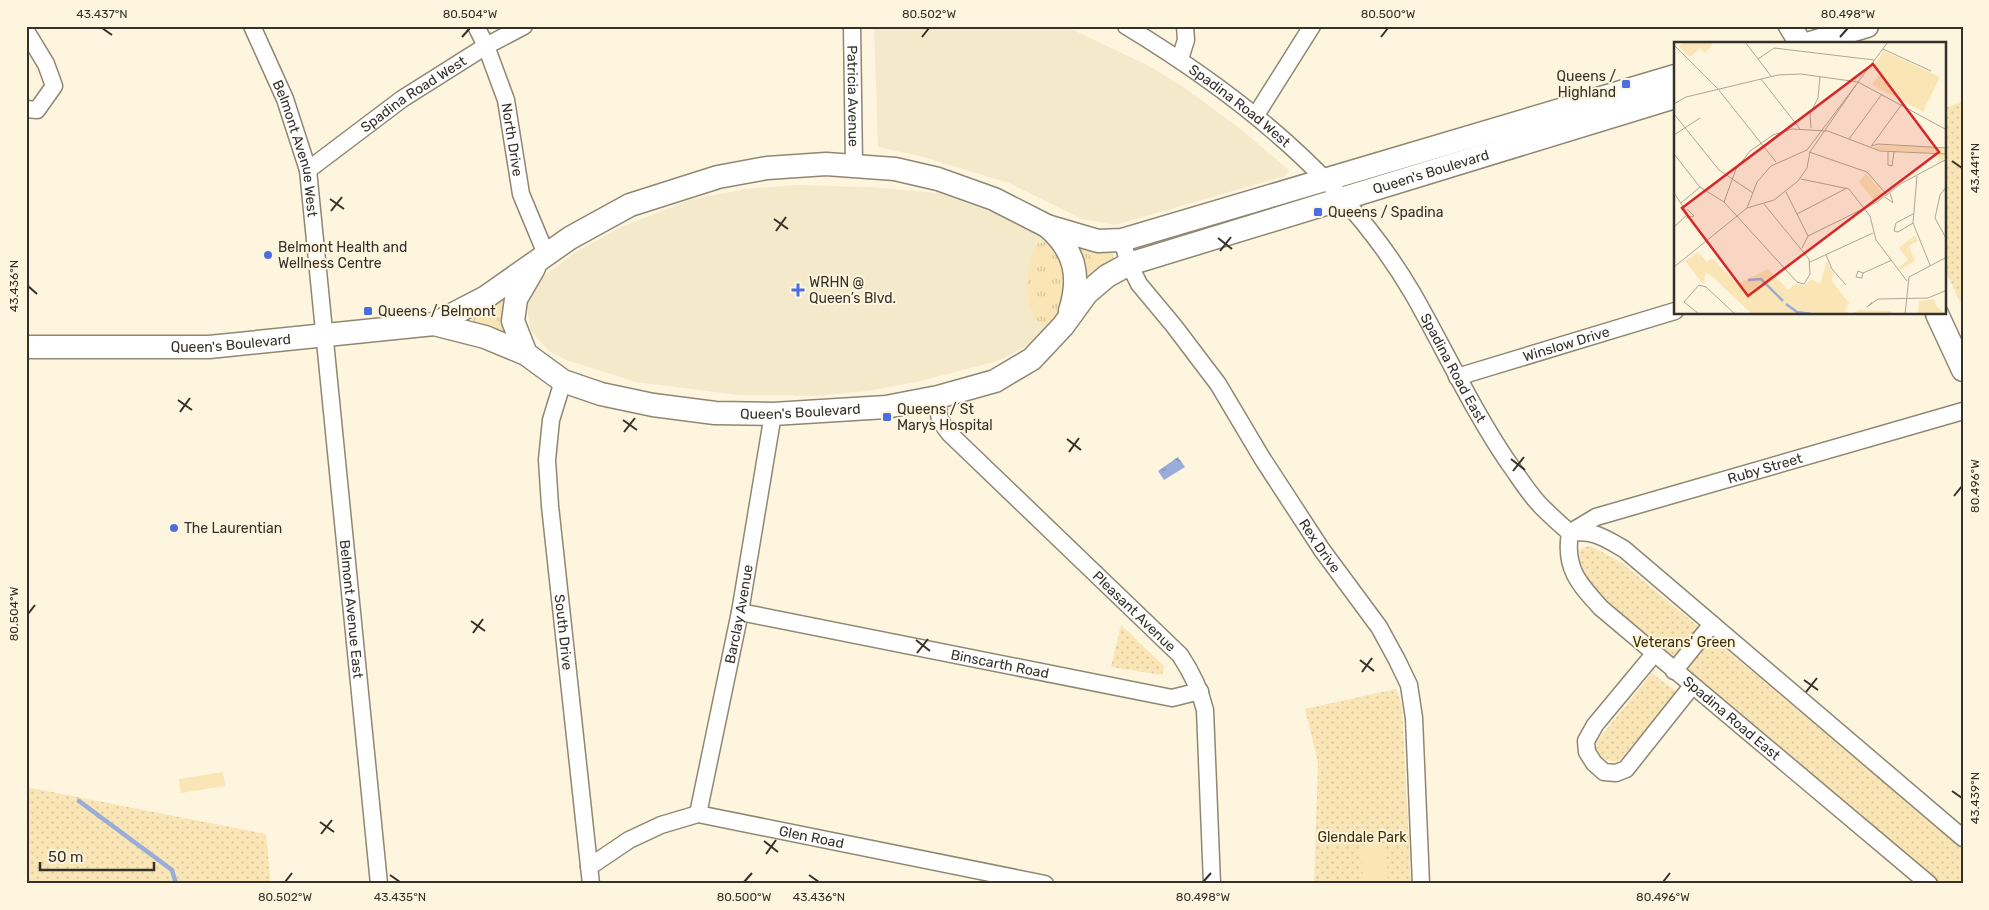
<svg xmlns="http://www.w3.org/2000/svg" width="1989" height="910" viewBox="0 0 1989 910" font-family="Rubik,sans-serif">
<defs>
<pattern id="grass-tufts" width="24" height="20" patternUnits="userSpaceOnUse" patternTransform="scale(1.25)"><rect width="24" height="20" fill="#f9e5b5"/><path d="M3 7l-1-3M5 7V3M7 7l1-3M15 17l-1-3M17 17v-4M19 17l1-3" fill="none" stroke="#d6c59c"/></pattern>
<pattern id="park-dots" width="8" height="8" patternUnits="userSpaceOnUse" patternTransform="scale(1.25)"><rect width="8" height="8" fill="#f9e5b5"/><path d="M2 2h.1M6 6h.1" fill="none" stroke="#d6c59c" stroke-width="1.8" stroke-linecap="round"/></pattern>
<pattern id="water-ripples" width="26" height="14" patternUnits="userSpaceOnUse" patternTransform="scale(1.25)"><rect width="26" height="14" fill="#9aacda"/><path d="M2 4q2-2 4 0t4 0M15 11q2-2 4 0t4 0" fill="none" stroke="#7e8db1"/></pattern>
</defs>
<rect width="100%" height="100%" fill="#fef5df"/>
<g fill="#f5e9cc">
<path d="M874,26H1065L1149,66L1185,88L1239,128L1289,170L1285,176L1115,225L1082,219L1009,183L923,157L878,147Z"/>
<path d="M796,185L869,187L939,193L1018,222L1050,243L1059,257V316L1034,342L998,361L916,382L868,391L817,396L738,395L636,382L566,360L549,351L531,331L526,304L539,280L571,255L617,229L689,200L745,189Z"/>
</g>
<g fill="url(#grass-tufts)">
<path d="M1045,242C1050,246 1056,251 1059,257C1066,269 1066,303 1059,316C1056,322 1049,325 1043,326C1020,309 1027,267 1036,244Z"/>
<path d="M1075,243L1112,251L1114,262L1085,293Z"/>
<path d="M505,297L507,333L473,321V316Z"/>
</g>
<g fill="url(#park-dots)">
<path d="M1963,101V308L1945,270V108Z"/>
<path d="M1591,546L1622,563L1963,848V884H1942L1599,598L1592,589L1576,556C1579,549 1583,547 1591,546Z"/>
<path d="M1121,625L1164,666L1162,675L1111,667Z"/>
<path d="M1652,673L1677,692L1619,761C1608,762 1603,760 1596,752L1597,741Z"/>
<path d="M1396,689L1402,705L1411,884H1314L1318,762L1305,709Z"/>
<path d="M26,787L266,834L271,884H26Z"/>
</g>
<g fill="#f9e5b5">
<path d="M223,772L225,786L181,793L179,779Z"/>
<path d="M1386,843L1388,884H1363L1361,844Z"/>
</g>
<path fill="url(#water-ripples)" d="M1178,457L1185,467L1164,480L1158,471Z"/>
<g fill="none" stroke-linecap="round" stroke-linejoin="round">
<path stroke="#9aacda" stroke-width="4.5" d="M79,801L172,870L176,884"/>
<g stroke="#8f8773" stroke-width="19">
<g id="street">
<path id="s1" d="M252,26L285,99L308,170L379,884"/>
<path id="s2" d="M476,26L486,46L506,100L521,194L546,254"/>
<path id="s3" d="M852,26L854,165"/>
<path id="s4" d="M1126,26C1238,94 1346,179 1413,294C1445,350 1472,409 1508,462C1519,477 1529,494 1542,507C1551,516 1560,524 1570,533"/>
<path d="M26,31L46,64L54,86L37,110L26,109"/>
<path d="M1180,59L1186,40L1185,26"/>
<path d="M1256,115L1312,26"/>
<path id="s5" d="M308,170L402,99L486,46L524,26"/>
<path id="s6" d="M1122,240L1129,264L1139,284L1174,326L1218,384L1262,458L1322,550L1379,627L1397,660L1409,685L1414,718L1421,884"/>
<path id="s7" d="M1457,377L1675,311"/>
<path id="s8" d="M563,381L551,420L547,460L550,506L591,884"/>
<path id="s9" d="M938,397C938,415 938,420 950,434L1180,655C1192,673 1200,689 1205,710L1212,884"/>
<path id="s10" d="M1571,532L1596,517L1963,411"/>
<path id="s11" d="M1570,533C1564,568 1579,584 1601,608L1929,884"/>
<path d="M1570,533C1594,530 1603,537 1624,549L1963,838"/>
<path id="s12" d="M740,612L1172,698L1200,691"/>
<path d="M1654,654L1595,725L1586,741L1587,752L1594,763L1604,772L1616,773L1626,769L1692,686"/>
<path d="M1674,671L1712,624"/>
<path id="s13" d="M698,814L740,612L773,414"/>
<path id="s14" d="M589,867L629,840L661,825L698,814L1045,884"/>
</g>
</g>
<g stroke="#8f8773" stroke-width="25">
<g id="secondary">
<path d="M1790,26L1801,44"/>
<path d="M1807,44L1867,26"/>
<path d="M1047,226C1075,250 1081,276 1070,311"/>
<path d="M1937,314L1963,370"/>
<path id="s15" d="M434,324L485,337L526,354L563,381L601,394L653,405L715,413L773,414L886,407L938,397L995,381L1032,359L1063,326L1087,293L1107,276L1129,264L1675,97"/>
<path id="s16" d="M26,347H209L434,324L486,297L570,238L630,205L718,177L767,168L826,164L895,169L938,179L994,199L1047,226L1098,241L1122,240L1675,76"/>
<path d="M526,354L513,321L516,299L534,268"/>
</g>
</g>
<use href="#street" stroke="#fff" stroke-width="16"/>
<use href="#secondary" stroke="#fff" stroke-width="22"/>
</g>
<path fill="none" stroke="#353129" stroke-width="2" d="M102,28L112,35M462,37L470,28M922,37L929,28M1381,37L1388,28M1840,37L1848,28M1952,161L1962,168M330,199L344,209M331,211L342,197M774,219L788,229M776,231L786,217M1218,238L1232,249M1220,251L1231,237M28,286L37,294M178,400L192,410M180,412L190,398M623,420L637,430M624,432L635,418M1067,439L1081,450M1069,452L1079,438M1511,459L1525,470M1513,471L1524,457M1954,496L1962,486M28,614L35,605M471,621L485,631M473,633L483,619M916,640L930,651M917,653L928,639M1360,660L1374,671M1362,672L1372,658M1804,680L1818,690M1806,692L1817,678M1952,791L1962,798M320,822L334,832M321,834L332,820M764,841L778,852M766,854L776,840M390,875L400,882M809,875L819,882M285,882L292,873M744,882L752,873M1203,882L1211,873M1663,882L1670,873"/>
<g fill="#4c6de1" stroke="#fef5df" stroke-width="2">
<rect x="1621" y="79" width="10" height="10" rx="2.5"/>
<rect x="1313" y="207" width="10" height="10" rx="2.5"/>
<circle cx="268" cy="255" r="5"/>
<path d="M795.5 282.5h5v5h5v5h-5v5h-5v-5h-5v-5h5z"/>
<rect x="363" y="306" width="10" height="10" rx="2.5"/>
<rect x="882" y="412" width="10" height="10" rx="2.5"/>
<circle cx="174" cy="528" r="5"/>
</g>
<g text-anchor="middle" stroke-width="4" stroke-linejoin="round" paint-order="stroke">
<g font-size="14" fill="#353129" stroke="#fef5df" text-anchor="start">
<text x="1616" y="81" text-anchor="end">Queens /<tspan x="1616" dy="16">Highland</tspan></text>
<text x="1328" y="217">Queens / Spadina</text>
<text x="278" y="252">Belmont Health and<tspan x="278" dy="16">Wellness Centre</tspan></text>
<text x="809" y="287">WRHN @<tspan x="809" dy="16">Queen’s Blvd.</tspan></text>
<text x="378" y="316">Queens / Belmont</text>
<text x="897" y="414">Queens / St<tspan x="897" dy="16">Marys Hospital</tspan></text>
<text x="184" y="533">The Laurentian</text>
</g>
<g font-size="14" fill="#353129" stroke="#fef5df">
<text dy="5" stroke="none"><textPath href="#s5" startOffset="130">Spadina Road West</textPath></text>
<text dy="5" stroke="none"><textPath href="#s3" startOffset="70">Patricia Avenue</textPath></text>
<text dy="5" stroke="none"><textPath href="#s4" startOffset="139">Spadina Road West</textPath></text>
<text dy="5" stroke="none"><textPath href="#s2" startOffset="120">North Drive</textPath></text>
<text dy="5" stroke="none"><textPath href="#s1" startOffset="131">Belmont Avenue West</textPath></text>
<text dy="5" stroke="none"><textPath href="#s15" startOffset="1078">Queen's Boulevard</textPath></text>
<text dy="5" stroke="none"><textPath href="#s16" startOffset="205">Queen's Boulevard</textPath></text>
<text dy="5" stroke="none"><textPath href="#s7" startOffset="114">Winslow Drive</textPath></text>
<text dy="5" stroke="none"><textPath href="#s4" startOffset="481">Spadina Road East</textPath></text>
<text dy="5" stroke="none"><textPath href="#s15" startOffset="384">Queen's Boulevard</textPath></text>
<text dy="5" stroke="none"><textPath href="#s10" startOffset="205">Ruby Street</textPath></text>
<text dy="5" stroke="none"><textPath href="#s6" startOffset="366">Rex Drive</textPath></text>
<text dy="5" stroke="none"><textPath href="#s1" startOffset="596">Belmont Avenue East</textPath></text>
<text dy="5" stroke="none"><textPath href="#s9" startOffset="296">Pleasant Avenue</textPath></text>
<text dy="5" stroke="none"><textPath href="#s13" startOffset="204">Barclay Avenue</textPath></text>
<text dy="5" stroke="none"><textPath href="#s8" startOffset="254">South Drive</textPath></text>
<text dy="5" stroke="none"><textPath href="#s12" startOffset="265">Binscarth Road</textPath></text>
<text dy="5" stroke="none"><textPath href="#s11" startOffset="256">Spadina Road East</textPath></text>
<text dy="5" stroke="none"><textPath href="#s14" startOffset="238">Glen Road</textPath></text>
</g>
<g font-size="14" fill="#3e2f05" stroke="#fef5df">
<text x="1684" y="647">Veterans' Green</text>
<text x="1362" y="842">Glendale Park</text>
</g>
</g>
<g transform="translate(1674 42)">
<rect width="272" height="272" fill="#fef5df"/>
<path d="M10,0H40L31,11L26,6L16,15L5,4Z" fill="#f9e5b5"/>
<path d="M210,9L266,35L249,70L198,43L206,31L198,26ZM205,103L272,106V115L265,121L263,111L205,108L199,105ZM192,131L210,153L201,160L185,140ZM241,193L244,199L235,204L241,219L226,228L225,225L234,218L225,206ZM24,210L33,220L38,216L64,242L94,227L114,248L122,242L130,244L137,237L146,242L153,219L159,231L158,239L175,261L171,268L176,272H78L39,235L32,231L29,242L11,219ZM260,257L263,265L272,272H244L245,259ZM185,268L217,269V272H177Z" fill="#f9e5b5"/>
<path d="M215,16L226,20L216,43L206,37ZM229,19L245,27L233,54L216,46ZM248,28L264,36L251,62L236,55Z" fill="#f9e5b5"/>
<path fill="none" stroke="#9aacda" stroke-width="2.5" d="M74,238L87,237L109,259M112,262L123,270L137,272"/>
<path fill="none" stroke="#aea796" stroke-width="1" d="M71,0L97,34M0,3L44,47L102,120M209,7L257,29M84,17L100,6L200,18M87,37L126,87M0,62L12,55L104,33L127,32L184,40L214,0M0,72L45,128L79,151M137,86L136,72L144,56L146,35M0,93L26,76M175,97L208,52M198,103L228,62M197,104L204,102L273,106M214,109V123L218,124L220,110M135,110L193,130L213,153M0,112L26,145L50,160L123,240L130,242L136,232L135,217L90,162M243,134L239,181L256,223M127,137L175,147L196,174L202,198L233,239M273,144L266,153L261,176L273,198M112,150L134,194M0,151L14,172L0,185M211,155L219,161L216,151M50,160L62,127L76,109L99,93L118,87L154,89L206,109L273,112M7,161L26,145M73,166L100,158L124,139L133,126L136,110L184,40L273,88M123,172L173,146M239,172L222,181L220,189L224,190L239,181M12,176L20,174L13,167M128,206L134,194L203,160L228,141L273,117M152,213L158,227L172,243M136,220L199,191M0,225L73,166L83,140L97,124L133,108L182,43M189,231L188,236L182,235L184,229L189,231L218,218M198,260L193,265L204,257L254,256L273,248M25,272L10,260L25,243L32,245L61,272M231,272L235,235L273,215"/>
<path fill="#d62828" fill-opacity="0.15" stroke="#d62828" stroke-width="2.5" d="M199,22L265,110L74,254L8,166Z"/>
<rect width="272" height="272" fill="none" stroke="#353129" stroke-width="2.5"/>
</g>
<rect width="1989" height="910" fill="none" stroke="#fef5df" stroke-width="55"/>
<path d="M40 862v8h114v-8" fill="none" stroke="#353129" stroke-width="2.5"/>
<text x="48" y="862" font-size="15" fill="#353129" stroke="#fef5df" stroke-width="4" paint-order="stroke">50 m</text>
<rect x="28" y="28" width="1934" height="854" fill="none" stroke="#353129" stroke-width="2"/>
<g font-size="12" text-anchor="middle" fill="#353129">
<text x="102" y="18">43.437°N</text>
<text x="470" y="18">80.504°W</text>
<text x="929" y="18">80.502°W</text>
<text x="1388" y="18">80.500°W</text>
<text x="1848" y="18">80.498°W</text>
<text transform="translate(1975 168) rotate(-90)" y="4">43.441°N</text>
<text transform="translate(14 286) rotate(-90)" y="4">43.436°N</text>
<text transform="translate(1975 486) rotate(-90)" y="4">80.496°W</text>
<text transform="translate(14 614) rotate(-90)" y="4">80.504°W</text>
<text transform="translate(1975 798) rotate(-90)" y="4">43.439°N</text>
<text x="285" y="901">80.502°W</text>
<text x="400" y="901">43.435°N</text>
<text x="744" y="901">80.500°W</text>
<text x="819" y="901">43.436°N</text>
<text x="1203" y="901">80.498°W</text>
<text x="1663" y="901">80.496°W</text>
</g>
</svg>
